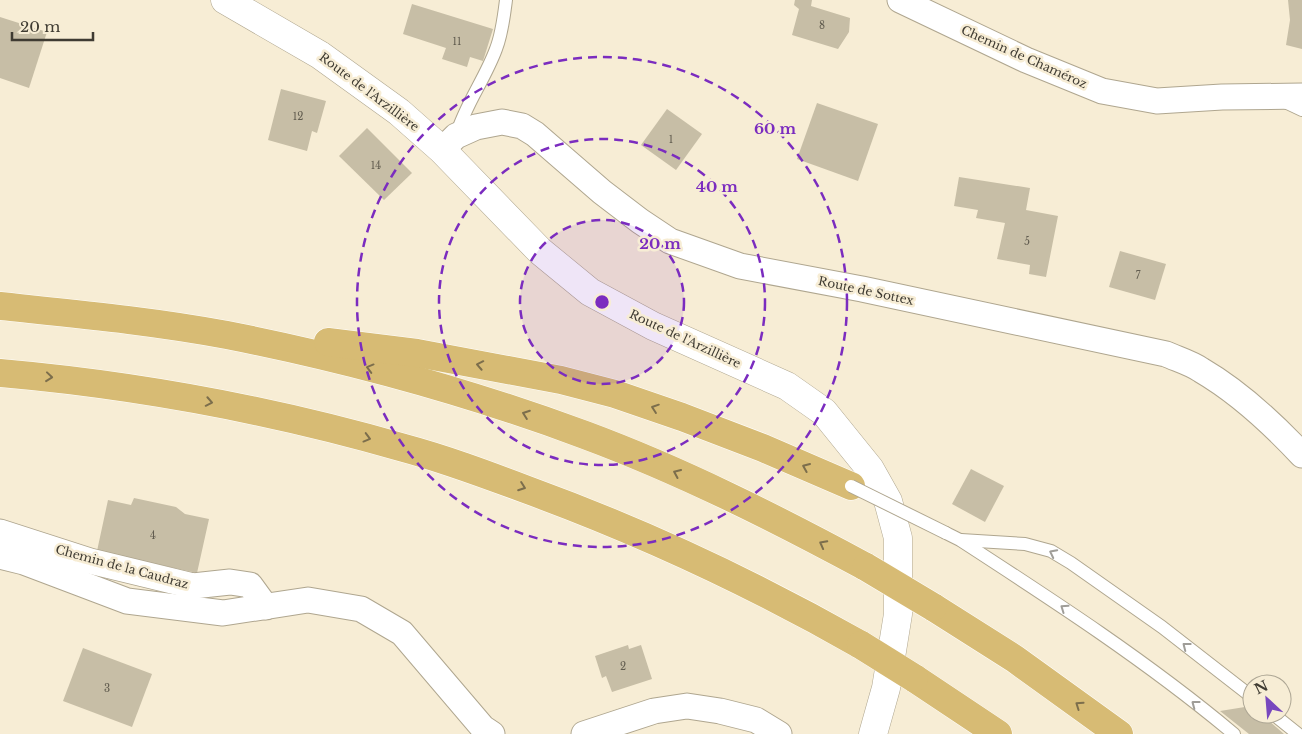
<svg xmlns="http://www.w3.org/2000/svg" width="1302" height="734" viewBox="0 0 1302 734" font-family="'Libre Baskerville',serif">
<rect width="100%" height="100%" fill="#f7edd5"/>
<g fill="#c7bea6">
<path d="M795,0H812L811,6L850,18L849,32L838,49L792,35L799,9L794,5Z"/>
<path d="M1288,0H1302V49L1286,45L1290,20Z"/>
<path d="M412,4L493,29L483,61L470,57L467,67L442,59L446,48L403,34Z"/>
<path d="M0,17L47,32L29,88L0,78Z"/>
<path d="M281,89L326,101L317,133L312,131L307,151L268,140Z"/>
<path d="M817,103L878,124L858,181L797,159Z"/>
<path d="M667,109L702,134L676,170L641,145Z"/>
<path d="M367,128L412,173L384,200L339,156Z"/>
<path d="M959,177L1030,188L1026,210L1058,216L1046,277L1029,274L1030,265L997,259L1005,223L976,218L978,210L954,206Z"/>
<path d="M1120,251L1166,264L1155,300L1109,287Z"/>
<path d="M971,469L1004,486L985,522L952,504Z"/>
<path d="M134,498L176,507L185,514L209,519L197,573L97,551L108,500L131,505Z"/>
<path d="M628,645L629,649L641,645L652,679L612,692L606,676L602,678L595,656Z"/>
<path d="M83,648L152,674L132,727L63,701Z"/>
<path d="M1251,706L1252,714H1261L1284,734H1249L1220,711Z"/>
</g>
<g fill="none" stroke-linecap="round" stroke-linejoin="round">
<g stroke="#afa68f" stroke-width="14">
<g id="service">
<path d="M1283,101L1302,110"/>
<path d="M456,136C465,105 485,79 496,49C502,34 504,16 506,0"/>
<path d="M946,533L960,540C1054,601 1148,662 1234,734"/>
<path d="M961,540L1025,544L1051,551L1071,563L1162,627L1252,697"/>
<path d="M1273,714L1298,734"/>
</g>
</g>
<g stroke="#afa68f" stroke-width="27">
<g id="minor">
<path d="M900,0L1026,60L1102,91L1157,101L1222,97L1302,96"/>
<path d="M442,150L456,136L476,127L502,122L522,126L535,134L602,192L640,221L670,241L740,266L862,289L1166,354C1177,359 1191,363 1201,370C1237,391 1274,425 1302,455"/>
<path d="M0,532L90,561L193,586L230,582L250,585L266,607"/>
<path d="M0,556L24,562L127,601L223,613L308,600L361,609L402,633L483,728L492,734"/>
<path d="M584,734L654,711L687,706L720,711L756,720L779,734"/>
</g>
</g>
<g stroke="#afa68f" stroke-width="29">
<path id="tertiary" d="M225,0L320,55L399,112L442,150L540,251L590,292L653,326L787,386L824,412L870,469L888,501L898,538V614L886,688L873,734"/>
</g>
<g stroke="#fff" stroke-width="29">
<g id="motorway">
<path d="M0,306C76,314 153,321 227,335C349,359 469,392 585,435C682,471 775,518 866,567"/>
<path d="M328,342L417,353L561,380L615,394L682,417L763,448L851,486"/>
<path d="M0,373C137,385 272,410 404,448C445,459 485,474 525,489C643,532 752,583 861,645"/>
<path d="M933,607L1015,659L1119,734"/>
<path d="M914,678L998,734"/>
</g>
</g>
<use href="#service" stroke="#fff" stroke-width="12"/>
<use href="#minor" stroke="#fff" stroke-width="25"/>
<use href="#tertiary" stroke="#fff" stroke-width="28"/>
<use href="#motorway" stroke="#d7bb74" stroke-width="28"/>
<g stroke="#afa68f" stroke-width="14" stroke-linecap="butt">
<path id="service-bridge" d="M851,486L946,533"/>
</g>
<g stroke="#fff" stroke-width="29" stroke-linecap="butt">
<g id="motorway-bridge">
<path d="M866,567L933,607"/>
<path d="M861,645L914,678"/>
</g>
</g>
<use href="#service-bridge" stroke="#fff" stroke-width="12"/>
<use href="#motorway-bridge" stroke="#d7bb74" stroke-width="28"/>
</g>
<defs><path id="oneway-chevron" d="M-2-3.5L2.5 0L-2 3.5" fill="none" stroke-width="1.6" stroke-linecap="round" stroke-linejoin="round" transform="scale(1.25)"/></defs>
<g stroke="#7c6e4c">
<use href="#oneway-chevron" transform="translate(480 365) rotate(-169)"/>
<use href="#oneway-chevron" transform="translate(370 368) rotate(-165)"/>
<use href="#oneway-chevron" transform="translate(49 377) rotate(6)"/>
<use href="#oneway-chevron" transform="translate(209 402) rotate(11)"/>
<use href="#oneway-chevron" transform="translate(655 408) rotate(-161)"/>
<use href="#oneway-chevron" transform="translate(526 414) rotate(-160)"/>
<use href="#oneway-chevron" transform="translate(367 438) rotate(15)"/>
<use href="#oneway-chevron" transform="translate(806 467) rotate(-157)"/>
<use href="#oneway-chevron" transform="translate(677 473) rotate(-156)"/>
<use href="#oneway-chevron" transform="translate(522 487) rotate(20)"/>
<use href="#oneway-chevron" transform="translate(823 544) rotate(-152)"/>
<use href="#oneway-chevron" transform="translate(1079 705) rotate(-145)"/>
</g>
<g stroke="#9f9d98">
<use href="#oneway-chevron" transform="translate(1053 553) rotate(-153)"/>
<use href="#oneway-chevron" transform="translate(1064 608) rotate(-145)"/>
<use href="#oneway-chevron" transform="translate(1186 646) rotate(-142)"/>
<use href="#oneway-chevron" transform="translate(1195 704) rotate(-143)"/>
</g>
<circle cx="602" cy="302" r="82" fill="#7b2cbf" fill-opacity=".12"/>
<g fill="none" stroke="#7b2cbf" stroke-width="2.5" stroke-dasharray="9 6">
<circle cx="602" cy="302" r="82"/>
<circle cx="602" cy="302" r="163"/>
<circle cx="602" cy="302" r="245"/>
</g>
<g text-anchor="middle" stroke-width="5" stroke-linejoin="round" paint-order="stroke">
<g font-size="10" fill="#615c4f">
<text x="822" y="29">8</text>
<text x="457" y="45">11</text>
<text x="298" y="120">12</text>
<text x="671" y="143">1</text>
<text x="376" y="169">14</text>
<text x="1027" y="245">5</text>
<text x="1138" y="279">7</text>
<text x="153" y="539">4</text>
<text x="623" y="670">2</text>
<text x="107" y="692">3</text>
</g>
<g font-size="12" fill="#3f3b32" stroke="#f7edd5">
<text transform="translate(1024 57) rotate(24)" y="4">Chemin de Chaméroz</text>
<text transform="translate(369 92) rotate(37)" y="4">Route de l'Arzillière</text>
<text transform="translate(866 291) rotate(12)" y="4">Route de Sottex</text>
<text transform="translate(685 339) rotate(25)" y="4">Route de l'Arzillière</text>
<text transform="translate(122 567) rotate(15)" y="4">Chemin de la Caudraz</text>
</g>
</g>
<circle cx="602" cy="302" r="8" fill="#7b2cbf" stroke="#f7edd5" stroke-width="2.5"/>
<g font-size="15" text-anchor="middle" font-weight="bold" fill="#7b2cbf" stroke="#f7edd5" stroke-width="5" stroke-linejoin="round" paint-order="stroke">
<text x="775" y="134">60 m</text>
<text x="717" y="192">40 m</text>
<text x="660" y="249">20 m</text>
</g>
<g transform="translate(1267 699) rotate(334)"><circle r="24" fill="#f7edd5" stroke="#ada694"/>
<path d="M0-4L9 19L0 12L-9 19Z" fill="#7847be"/>
<text y="-8" font-size="14" font-weight="bold" text-anchor="middle" fill="#3f3b32">N</text>
</g>
<path d="M12 32v8h81v-8" fill="none" stroke="#3f3b32" stroke-width="2.5"/>
<text x="20" y="32" font-size="15" fill="#3f3b32" stroke="#f7edd5" stroke-width="4" paint-order="stroke">20 m</text>
</svg>
